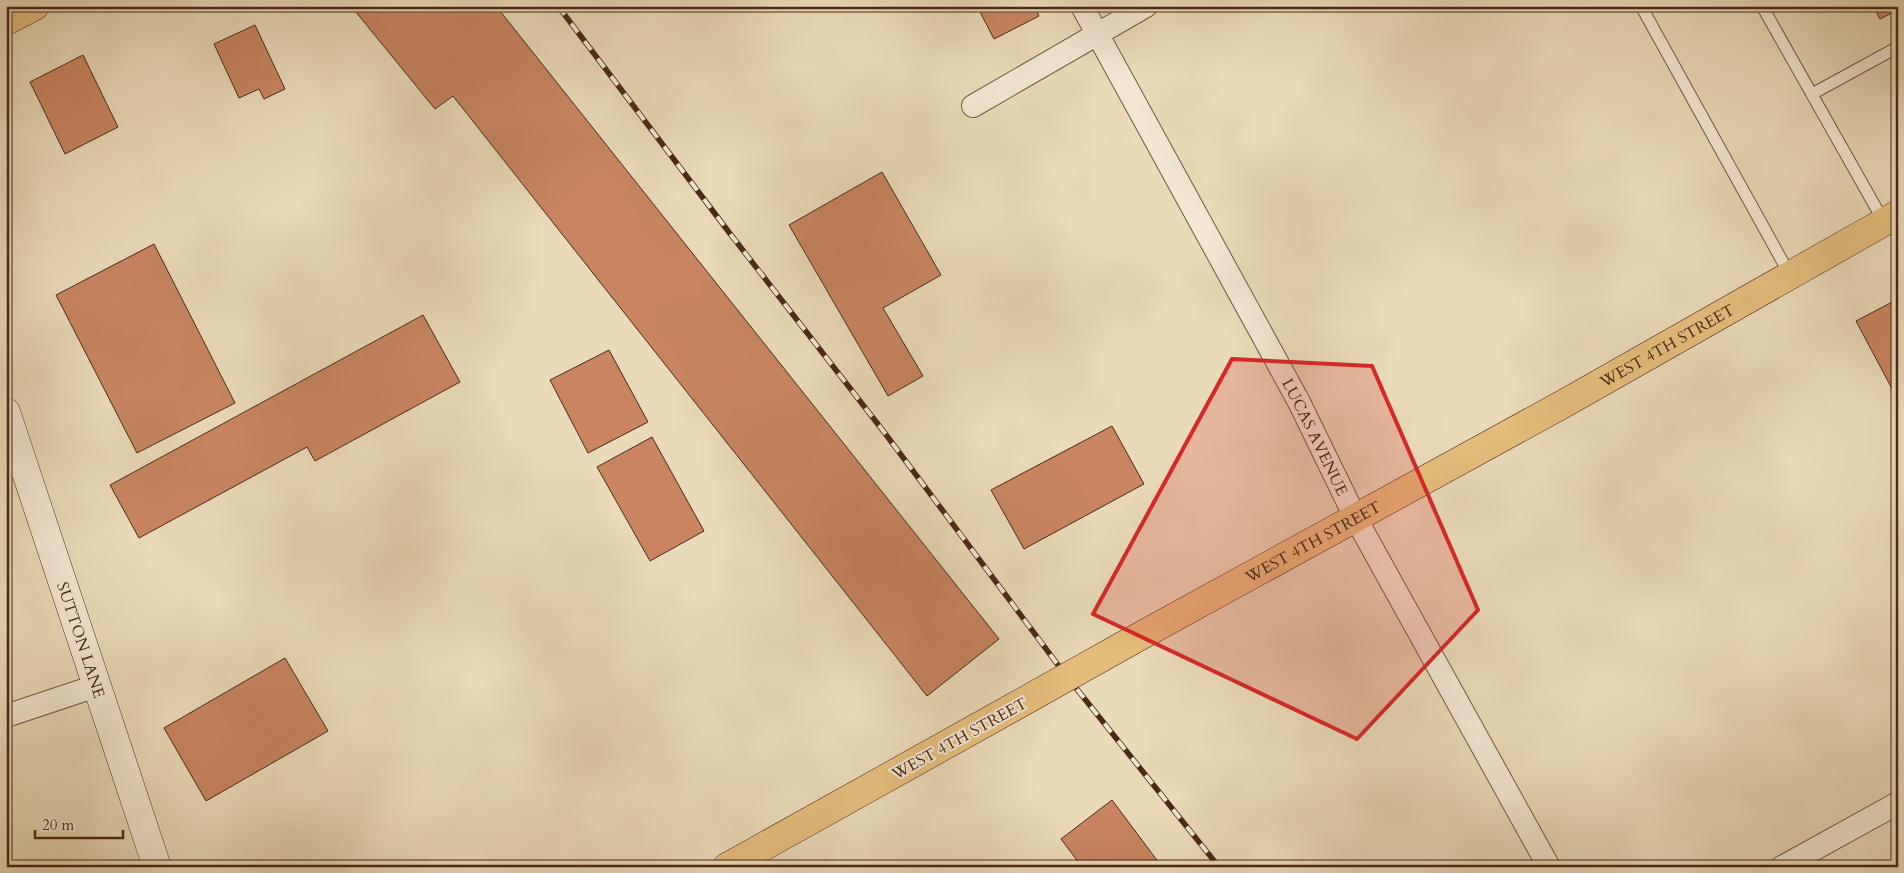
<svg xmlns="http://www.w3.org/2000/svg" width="1904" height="873" viewBox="0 0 1904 873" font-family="Cardo,serif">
<rect width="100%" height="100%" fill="#e9dab9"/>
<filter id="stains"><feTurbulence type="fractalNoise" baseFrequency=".004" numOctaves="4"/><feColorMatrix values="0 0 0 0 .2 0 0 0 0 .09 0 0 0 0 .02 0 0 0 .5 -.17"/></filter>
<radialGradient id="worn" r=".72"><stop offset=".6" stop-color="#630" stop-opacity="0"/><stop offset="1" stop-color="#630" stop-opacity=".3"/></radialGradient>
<g fill="#c88560" stroke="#4a2918">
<path d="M351,6H496L999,639L927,696L453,96L435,109Z"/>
<path d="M977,6H1034L1039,16L994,39Z"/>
<path d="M1873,6H1898V10L1880,19Z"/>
<path d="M255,25L285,89L264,99L259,89L239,98L214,44Z"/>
<path d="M83,55L118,127L65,154L30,82Z"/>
<path d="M882,172L941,275L883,308L923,376L888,396L789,225Z"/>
<path d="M154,244L235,403L137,453L56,295Z"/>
<path d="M1898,299V400L1856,321Z"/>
<path d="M423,315L460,382L315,461L307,447L139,538L110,485Z"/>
<path d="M609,350L648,422L588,453L550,380Z"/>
<path d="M1112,426L1144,484L1024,549L991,490Z"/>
<path d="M652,437L704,531L650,561L597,467Z"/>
<path d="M285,658L328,731L206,801L164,728Z"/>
<path d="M1112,800L1162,867H1082L1061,839Z"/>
</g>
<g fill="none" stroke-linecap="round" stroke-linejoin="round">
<g stroke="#725540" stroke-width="13">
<g id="lane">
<path d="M1641,6L1790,275"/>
<path d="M1762,6L1884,222"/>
<path d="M1812,94L1898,47"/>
</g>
</g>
<g stroke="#725540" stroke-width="24">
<g id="street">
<path id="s1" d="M1082,6L1299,402L1355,517L1549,867"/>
<path d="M973,106L1146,6"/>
<path d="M6,716L96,686"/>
<path d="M1782,867L1898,803"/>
</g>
</g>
<g stroke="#4a2918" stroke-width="29">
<g id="secondary">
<path id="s2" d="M6,412L157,867"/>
</g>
</g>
<g stroke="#4a2918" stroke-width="29">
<g id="primary">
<path d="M6,21L35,6"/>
<path id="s3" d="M1133,640L1565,403L1898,214"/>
<path d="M727,867L1010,709"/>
</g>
</g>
<use href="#lane" stroke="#f1e7d2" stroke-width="11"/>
<use href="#street" stroke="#f1e7d2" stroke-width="22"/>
<use href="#secondary" stroke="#f1e7d2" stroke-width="28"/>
<use href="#primary" stroke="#e4bd7c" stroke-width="28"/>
<g stroke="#4a2918" stroke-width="5.5">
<path id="rail" d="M558,6L728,231L884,432L1064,673L1219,867"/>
</g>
<use href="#rail" stroke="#f1e7d2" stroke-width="4" stroke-dasharray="11" stroke-linecap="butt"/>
<g stroke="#4a2918" stroke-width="29" stroke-linecap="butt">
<path id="primary-bridge" d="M1010,709L1133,640"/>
</g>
<use href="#primary-bridge" stroke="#e4bd7c" stroke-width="28"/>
</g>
<path fill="#d62828" fill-opacity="0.2" stroke="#d62828" stroke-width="4" stroke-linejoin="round" d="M1232,359L1372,366L1478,610L1357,739L1093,614Z"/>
<g text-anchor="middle" stroke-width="4" stroke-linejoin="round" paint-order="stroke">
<g font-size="16" fill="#4a2918" stroke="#f1e7d2">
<text dy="6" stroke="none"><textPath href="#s3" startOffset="610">WEST 4TH STREET</textPath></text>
<text dy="6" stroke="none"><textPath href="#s1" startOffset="490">LUCAS AVENUE</textPath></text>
<text dy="6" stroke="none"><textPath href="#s3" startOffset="205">WEST 4TH STREET</textPath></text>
<text dy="6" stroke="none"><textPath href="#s2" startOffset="240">SUTTON LANE</textPath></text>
<text transform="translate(959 738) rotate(-29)" y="6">WEST 4TH STREET</text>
</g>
</g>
<rect width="1904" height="873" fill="none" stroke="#e9dab9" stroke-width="25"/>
<rect x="8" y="8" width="1889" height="858" fill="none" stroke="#4a2918" stroke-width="2.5"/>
<rect x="12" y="12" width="1879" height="848" fill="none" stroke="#4a2918"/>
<path d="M35 830v8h88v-8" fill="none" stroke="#4a2918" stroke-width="2.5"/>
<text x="42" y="830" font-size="15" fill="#4a2918" stroke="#f1e7d2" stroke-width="4" paint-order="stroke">20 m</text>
<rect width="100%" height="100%" filter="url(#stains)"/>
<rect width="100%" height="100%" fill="url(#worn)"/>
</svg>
